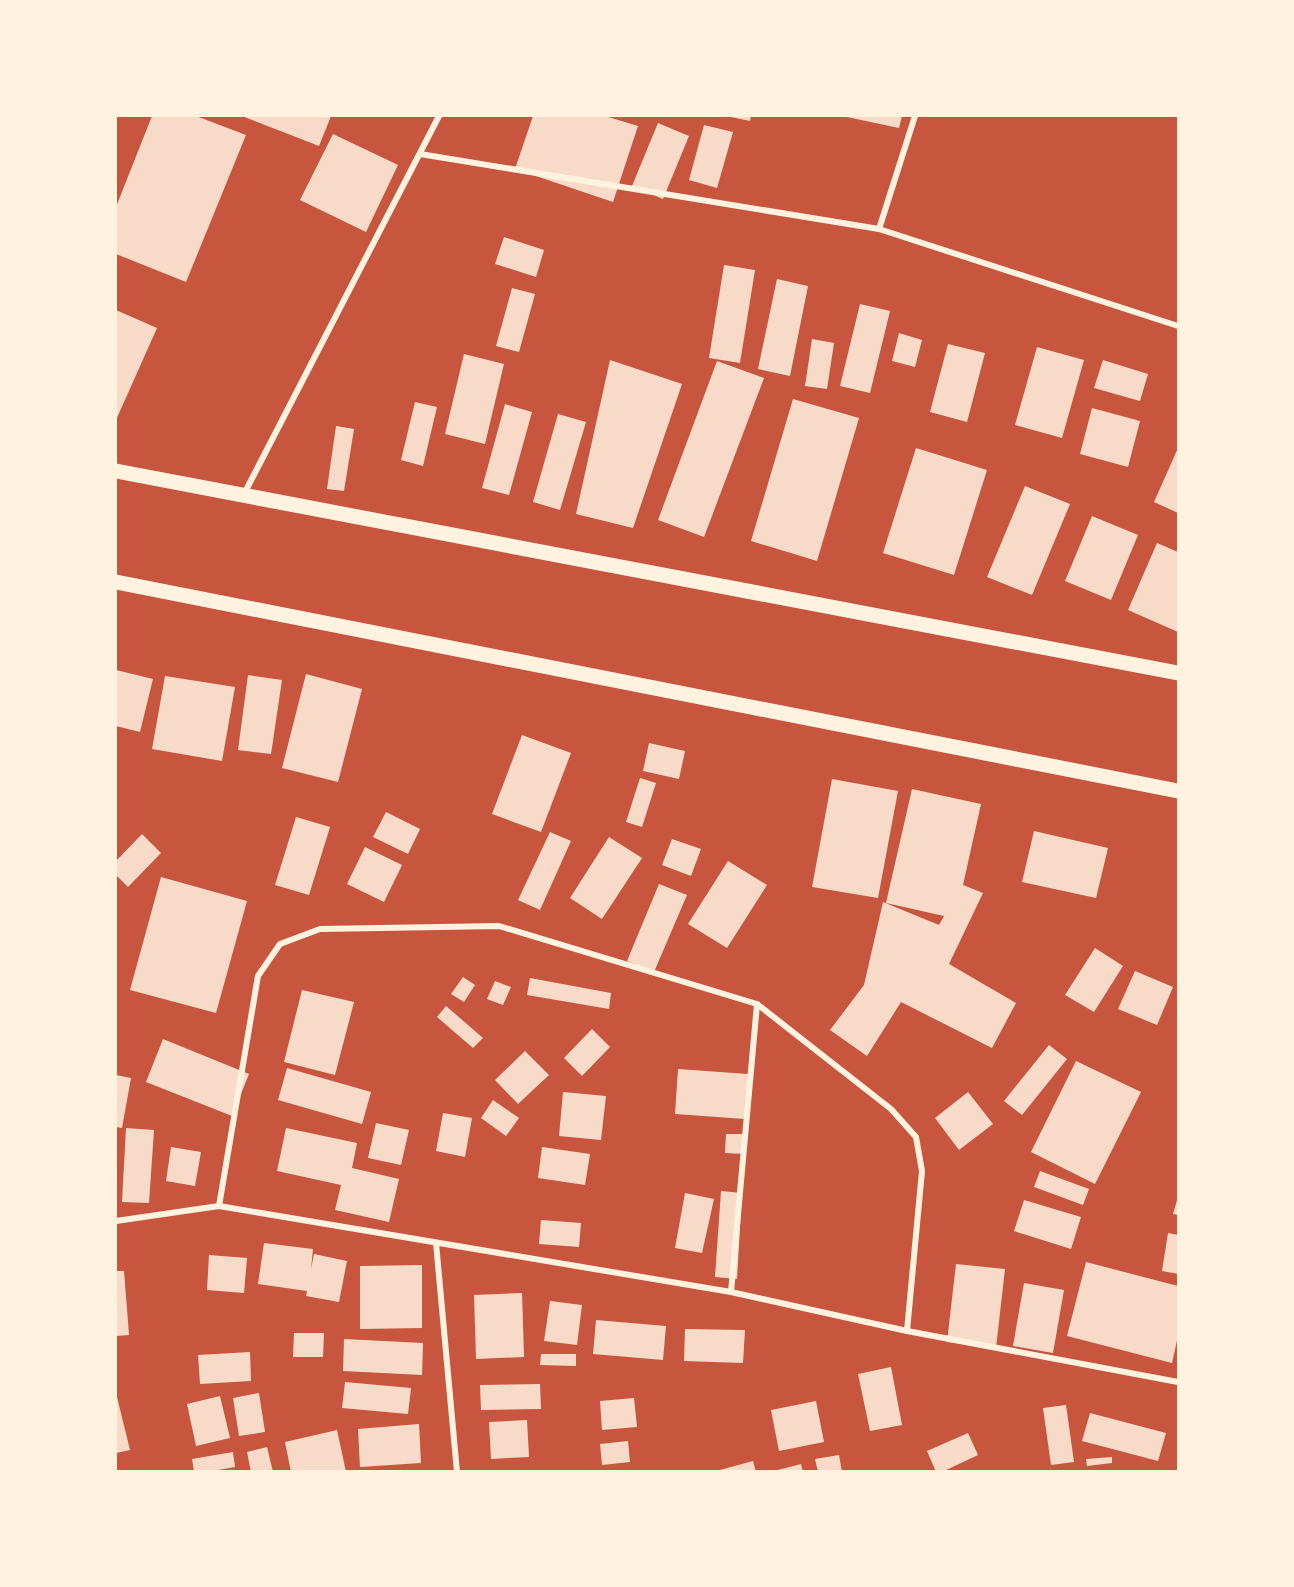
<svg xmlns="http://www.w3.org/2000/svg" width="1294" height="1587" viewBox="0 0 1294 1587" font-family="'Sofia Sans Condensed',sans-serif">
<rect width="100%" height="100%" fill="#c8553d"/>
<g fill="#f7dbc8">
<path d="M152,116H196L246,135L186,282L116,254V207Z"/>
<path d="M242,116H331L319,146Z"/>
<path d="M533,116H605L638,126L613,202L515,169Z"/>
<path d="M726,116H751L750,121Z"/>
<path d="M842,116H902L899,128Z"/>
<path d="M658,123L689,136L663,199L632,186Z"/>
<path d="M704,125L733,132L717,188L689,180Z"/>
<path d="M333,134L398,165L366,232L300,200Z"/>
<path d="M504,237L544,250L536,277L495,264Z"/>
<path d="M724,265L755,270L740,363L709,358Z"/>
<path d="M777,279L808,286L790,376L758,369Z"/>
<path d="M512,288L535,294L519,352L496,346Z"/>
<path d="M860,304L890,311L870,393L840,386Z"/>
<path d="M116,310L157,328L116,420Z"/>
<path d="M899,333L922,340L915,367L892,361Z"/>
<path d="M812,339L834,343L827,389L805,386Z"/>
<path d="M948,344L985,353L967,422L930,412Z"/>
<path d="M1037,347L1084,360L1062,438L1015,425Z"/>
<path d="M464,354L504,364L485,444L445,434Z"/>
<path d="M610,360L682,384L633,528L576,514Z"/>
<path d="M1103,360L1148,374L1140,401L1094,388Z"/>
<path d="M717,361L764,378L704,537L658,520Z"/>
<path d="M793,399L859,418L817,561L751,541Z"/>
<path d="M415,402L437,407L423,466L401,460Z"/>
<path d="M505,404L532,412L509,495L482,488Z"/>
<path d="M1092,408L1140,421L1128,467L1080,454Z"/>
<path d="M558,414L586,422L560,510L533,502Z"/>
<path d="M336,426L354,429L344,491L327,489Z"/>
<path d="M916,448L987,470L954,575L883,553Z"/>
<path d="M1178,448V513L1154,502Z"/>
<path d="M1025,486L1070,504L1032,595L987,577Z"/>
<path d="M1092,516L1138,535L1111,600L1065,581Z"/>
<path d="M1157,543L1178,552V632L1128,610Z"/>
<path d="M116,670L153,679L140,732L116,726Z"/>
<path d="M306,674L362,689L338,782L282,768Z"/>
<path d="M248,675L282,680L271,754L238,750Z"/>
<path d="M165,676L235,687L222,761L152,749Z"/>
<path d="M522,735L571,753L541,832L492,814Z"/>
<path d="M649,743L685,751L679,779L643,771Z"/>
<path d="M640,778L656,783L642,827L626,822Z"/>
<path d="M832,779L898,791L878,898L812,887Z"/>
<path d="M912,789L981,804L963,885L983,893L949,964L1016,1003L992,1048L901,1002L867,1056L830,1030L864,985L883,902L939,925L944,916L886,903Z"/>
<path d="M386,812L420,829L408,854L373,837Z"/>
<path d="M296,817L330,827L309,895L275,885Z"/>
<path d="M1034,831L1108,848L1096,898L1022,882Z"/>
<path d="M550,832L571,841L540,910L518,900Z"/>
<path d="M142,834L161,853L128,887L116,875V861Z"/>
<path d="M609,837L642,858L602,919L570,898Z"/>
<path d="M672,839L701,849L691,876L662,865Z"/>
<path d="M365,847L402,865L384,902L347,884Z"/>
<path d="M728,861L767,885L727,948L688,924Z"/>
<path d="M161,877L247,901L216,1013L130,990Z"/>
<path d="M659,884L687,895L654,972L627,961Z"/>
<path d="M1095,948L1123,966L1094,1012L1065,995Z"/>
<path d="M1135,971L1173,987L1157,1025L1118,1009Z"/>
<path d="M463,977L475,985L464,1002L451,994Z"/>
<path d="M530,978L611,993L609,1009L527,995Z"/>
<path d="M495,981L511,987L503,1005L487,999Z"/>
<path d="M302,990L354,1002L335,1075L284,1062Z"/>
<path d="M446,1006L483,1038L473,1048L437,1017Z"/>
<path d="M592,1029L610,1047L582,1076L564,1058Z"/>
<path d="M163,1039L249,1074L232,1116L146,1082Z"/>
<path d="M1049,1045L1067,1059L1022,1115L1004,1101Z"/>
<path d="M525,1051L549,1075L518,1104L495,1080Z"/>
<path d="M1076,1061L1141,1092L1095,1184L1031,1152Z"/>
<path d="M287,1068L371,1092L362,1124L278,1100Z"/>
<path d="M678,1069L748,1074L745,1119L675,1114Z"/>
<path d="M116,1075L131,1078L122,1128L116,1127Z"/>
<path d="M563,1092L606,1096L601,1140L559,1136Z"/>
<path d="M968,1092L993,1124L959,1150L935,1118Z"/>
<path d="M493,1100L519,1118L506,1136L481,1118Z"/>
<path d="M443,1113L472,1118L465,1157L436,1151Z"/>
<path d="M376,1123L409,1130L401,1165L368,1158Z"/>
<path d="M126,1128L154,1130L149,1203L122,1202Z"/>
<path d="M286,1128L357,1143L352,1168L399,1179L389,1222L335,1210L341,1185L277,1171Z"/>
<path d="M726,1134H744V1154L725,1153Z"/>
<path d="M171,1147L201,1152L195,1186L166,1181Z"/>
<path d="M542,1147L590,1154L585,1185L538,1178Z"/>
<path d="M1040,1171L1089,1189L1083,1205L1034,1187Z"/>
<path d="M721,1191L742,1193L737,1279L715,1277Z"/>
<path d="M685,1193L714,1199L702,1253L675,1248Z"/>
<path d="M1178,1197V1215L1173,1214Z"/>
<path d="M1024,1200L1081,1217L1071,1249L1014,1231Z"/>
<path d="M541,1220L581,1223L579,1247L539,1244Z"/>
<path d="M1168,1233L1178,1235V1274L1162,1271Z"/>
<path d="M264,1243L313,1249L311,1269L314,1254L347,1261L339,1302L306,1296L307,1291L258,1284Z"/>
<path d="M209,1255L247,1258L244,1293L207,1290Z"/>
<path d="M1086,1262L1178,1286V1336L1172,1363L1067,1336Z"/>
<path d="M956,1264L1005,1269L996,1348L947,1342Z"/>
<path d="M422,1265V1328L360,1329V1266Z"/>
<path d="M116,1271H124L129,1335L116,1336Z"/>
<path d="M1024,1283L1064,1290L1053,1353L1013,1346Z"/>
<path d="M522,1293L524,1357L476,1359L474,1295Z"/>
<path d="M550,1301L582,1305L577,1345L544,1341Z"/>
<path d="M596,1320L666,1326L663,1360L593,1354Z"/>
<path d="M685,1329L745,1330L743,1363L684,1361Z"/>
<path d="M294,1333H324L323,1357H293Z"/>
<path d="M344,1339L423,1343L422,1375L343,1371Z"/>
<path d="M250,1352L251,1381L200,1384L198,1355Z"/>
<path d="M541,1354H576V1366L540,1365Z"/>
<path d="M891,1367L902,1425L870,1431L858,1374Z"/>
<path d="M345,1382L411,1388L408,1414L342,1408Z"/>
<path d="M540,1384L541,1409L481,1410L480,1385Z"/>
<path d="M116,1393L130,1450L116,1453Z"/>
<path d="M259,1393L265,1432L239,1436L233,1398Z"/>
<path d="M220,1396L230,1438L196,1446L187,1404Z"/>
<path d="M634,1398L637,1427L602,1430L600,1401Z"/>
<path d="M816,1401L824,1442L779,1451L771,1410Z"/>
<path d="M1066,1405L1074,1462L1051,1465L1043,1408Z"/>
<path d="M1090,1413L1166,1433L1158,1461L1082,1441Z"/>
<path d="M527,1420L529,1457L491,1459L489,1422Z"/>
<path d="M419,1424L421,1463L360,1467L358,1429Z"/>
<path d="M337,1430L346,1472H291L285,1442Z"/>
<path d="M968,1433L978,1455L942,1472H936L927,1451Z"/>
<path d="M628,1441L630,1462L602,1465L600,1444Z"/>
<path d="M267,1447L273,1472H251L247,1452Z"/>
<path d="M233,1452L235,1467L207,1472H194L192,1459Z"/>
<path d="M839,1455L842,1472H818L815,1459Z"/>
<path d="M1112,1457V1463L1087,1466L1086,1459Z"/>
<path d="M753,1461L756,1472H716V1471Z"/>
<path d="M801,1464L803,1472H774V1471Z"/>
</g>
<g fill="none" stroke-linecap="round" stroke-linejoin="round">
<g stroke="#fff3e0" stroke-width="6">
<path d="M420,154L879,229L1178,326"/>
<path d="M879,229L915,116"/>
<path d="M244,494L439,116"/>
<path d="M219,1206L258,976L280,944L320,929L499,926L757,1004L891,1109L916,1137L922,1171L907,1331"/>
<path d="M116,1221L219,1206L731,1292L907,1331L1178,1382"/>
<path d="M436,1243L457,1472"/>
<path d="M731,1292L757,1004"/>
</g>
<g stroke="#fff3e0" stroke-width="15">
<path d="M116,471L1178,673"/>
<path d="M116,582L1178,791"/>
</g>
</g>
<rect width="1294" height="1587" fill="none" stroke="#fff3e0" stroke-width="234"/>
</svg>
